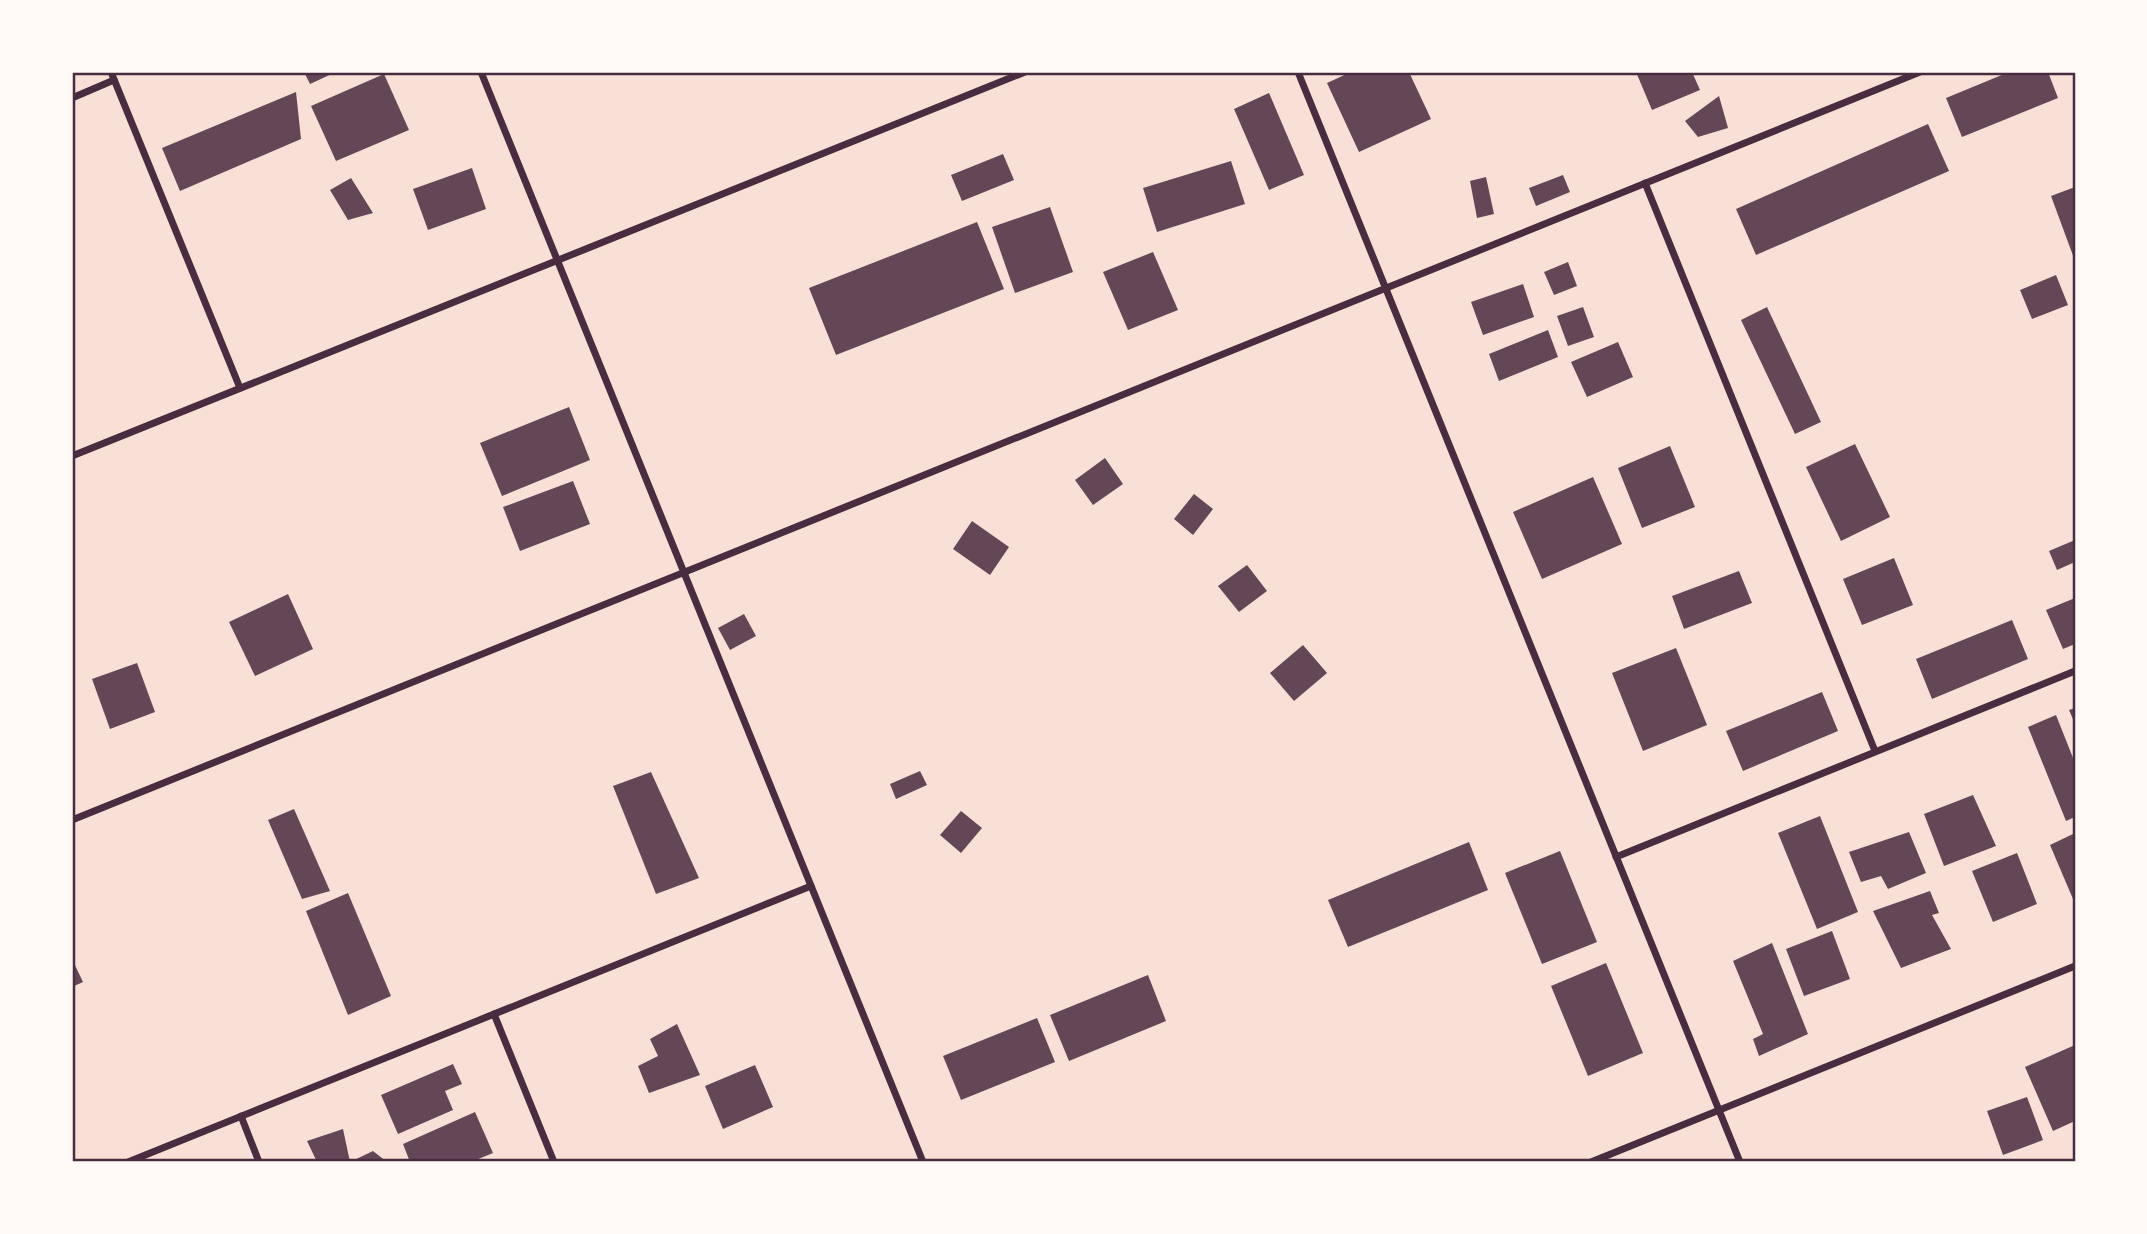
<svg xmlns="http://www.w3.org/2000/svg" width="2147" height="1234" viewBox="0 0 2147 1234" font-family="'PT Serif',serif">
<rect width="100%" height="100%" fill="#f7e1d7"/>
<g fill="#644757">
<path d="M304,72H336L310,84Z"/>
<path d="M1351,72H1409L1431,119L1359,152L1327,83Z"/>
<path d="M1636,72H1692L1700,90L1652,110Z"/>
<path d="M2009,72H2048L2058,98L1962,137L1946,98Z"/>
<path d="M384,74L409,130L336,161L311,106Z"/>
<path d="M296,92L301,139L180,191L162,148Z"/>
<path d="M1269,93L1304,175L1269,190L1234,109Z"/>
<path d="M1719,96L1728,128L1698,137L1685,121Z"/>
<path d="M1928,124L1949,171L1756,255L1736,209Z"/>
<path d="M1003,154L1014,180L962,201L951,175Z"/>
<path d="M1231,161L1245,204L1157,232L1143,188Z"/>
<path d="M472,168L486,209L428,230L413,189Z"/>
<path d="M1563,175L1570,192L1536,206L1529,188Z"/>
<path d="M1486,177L1494,214L1477,218L1470,181Z"/>
<path d="M351,178L373,213L348,220L330,190Z"/>
<path d="M2075,187V261L2051,196Z"/>
<path d="M1050,207L1073,272L1015,293L992,227Z"/>
<path d="M977,222L1004,289L836,355L809,288Z"/>
<path d="M1153,252L1178,310L1128,330L1103,272Z"/>
<path d="M1568,262L1577,286L1554,295L1544,272Z"/>
<path d="M2056,275L2068,305L2032,319L2020,290Z"/>
<path d="M1523,284L1534,317L1483,335L1471,302Z"/>
<path d="M1583,307L1594,337L1568,346L1557,316Z"/>
<path d="M1767,307L1821,422L1795,434L1741,320Z"/>
<path d="M1548,330L1558,357L1499,381L1489,354Z"/>
<path d="M1618,342L1633,377L1587,397L1571,362Z"/>
<path d="M569,407L590,460L502,496L480,443Z"/>
<path d="M1855,444L1890,517L1841,541L1806,467Z"/>
<path d="M1670,446L1695,507L1642,528L1618,468Z"/>
<path d="M1105,458L1123,484L1093,505L1075,480Z"/>
<path d="M1593,477L1622,544L1542,579L1513,512Z"/>
<path d="M573,481L590,524L520,551L503,507Z"/>
<path d="M1194,494L1213,509L1193,535L1174,519Z"/>
<path d="M972,521L1009,547L990,575L953,549Z"/>
<path d="M2075,540V562L2057,570L2049,551Z"/>
<path d="M1894,558L1913,605L1862,625L1843,579Z"/>
<path d="M1247,565L1267,591L1239,612L1218,586Z"/>
<path d="M1739,571L1752,603L1684,629L1672,596Z"/>
<path d="M288,594L313,649L255,676L229,622Z"/>
<path d="M2075,598V644L2063,649L2046,610Z"/>
<path d="M744,614L756,636L730,650L718,628Z"/>
<path d="M2012,620L2028,659L1932,699L1916,659Z"/>
<path d="M1303,645L1327,673L1294,701L1270,673Z"/>
<path d="M1676,648L1707,725L1643,751L1612,673Z"/>
<path d="M137,663L155,712L110,729L92,679Z"/>
<path d="M1822,692L1838,731L1743,771L1726,731Z"/>
<path d="M2075,708V724L2069,710Z"/>
<path d="M2056,715L2075,763V817L2066,821L2028,727Z"/>
<path d="M920,771L927,785L896,799L890,784Z"/>
<path d="M651,772L699,878L656,894L613,786Z"/>
<path d="M1973,795L1996,846L1944,866L1924,814Z"/>
<path d="M294,809L330,891L302,899L268,820Z"/>
<path d="M961,811L982,828L961,853L940,835Z"/>
<path d="M1820,816L1858,912L1817,929L1778,833Z"/>
<path d="M1909,832L1926,873L1888,889L1881,876L1861,882L1849,852Z"/>
<path d="M2075,833V898L2073,899L2050,845Z"/>
<path d="M1469,842L1488,890L1348,947L1328,900Z"/>
<path d="M1560,851L1597,942L1542,964L1505,873Z"/>
<path d="M2017,853L2037,904L1993,922L1972,871Z"/>
<path d="M1930,891L1939,913L1932,915L1951,949L1901,968L1873,911Z"/>
<path d="M348,893L391,996L348,1015L306,911Z"/>
<path d="M1832,931L1850,979L1804,996L1786,949Z"/>
<path d="M1772,943L1808,1034L1759,1056L1753,1039L1763,1034L1733,961Z"/>
<path d="M72,959L83,982L72,987Z"/>
<path d="M1606,963L1643,1053L1588,1076L1551,986Z"/>
<path d="M1148,975L1166,1021L1069,1061L1050,1015Z"/>
<path d="M1037,1018L1055,1062L961,1100L943,1056Z"/>
<path d="M677,1024L700,1075L649,1093L638,1066L658,1056L650,1039Z"/>
<path d="M2075,1045V1121L2053,1131L2025,1067Z"/>
<path d="M453,1064L462,1084L445,1091L453,1110L398,1134L381,1095Z"/>
<path d="M755,1065L773,1107L723,1129L705,1086Z"/>
<path d="M2027,1097L2043,1140L2003,1155L1987,1111Z"/>
<path d="M475,1112L493,1153L471,1162H410L403,1144Z"/>
<path d="M343,1129L350,1162L373,1151L387,1162H317L307,1141Z"/>
</g>
<g fill="none" stroke-linecap="round" stroke-linejoin="round">
<g stroke="#4a2c40" stroke-width="7">
<path d="M111,72L240,388"/>
<path d="M481,72L923,1162"/>
<path d="M1298,72L1740,1162"/>
<path d="M72,98L114,80"/>
<path d="M1645,183L1875,751"/>
<path d="M72,456L1025,72"/>
<path d="M72,820L1920,72"/>
<path d="M1616,857L2075,671"/>
<path d="M494,1014L554,1162"/>
<path d="M241,1116L259,1162"/>
<path d="M128,1162L811,886"/>
<path d="M1591,1162L2075,966"/>
</g>
</g>
<rect width="2147" height="1234" fill="none" stroke="#fffaf5" stroke-width="147"/>
<rect x="74" y="74" width="2000" height="1086" fill="none" stroke="#4a2c40" stroke-width="2.5"/>
</svg>
